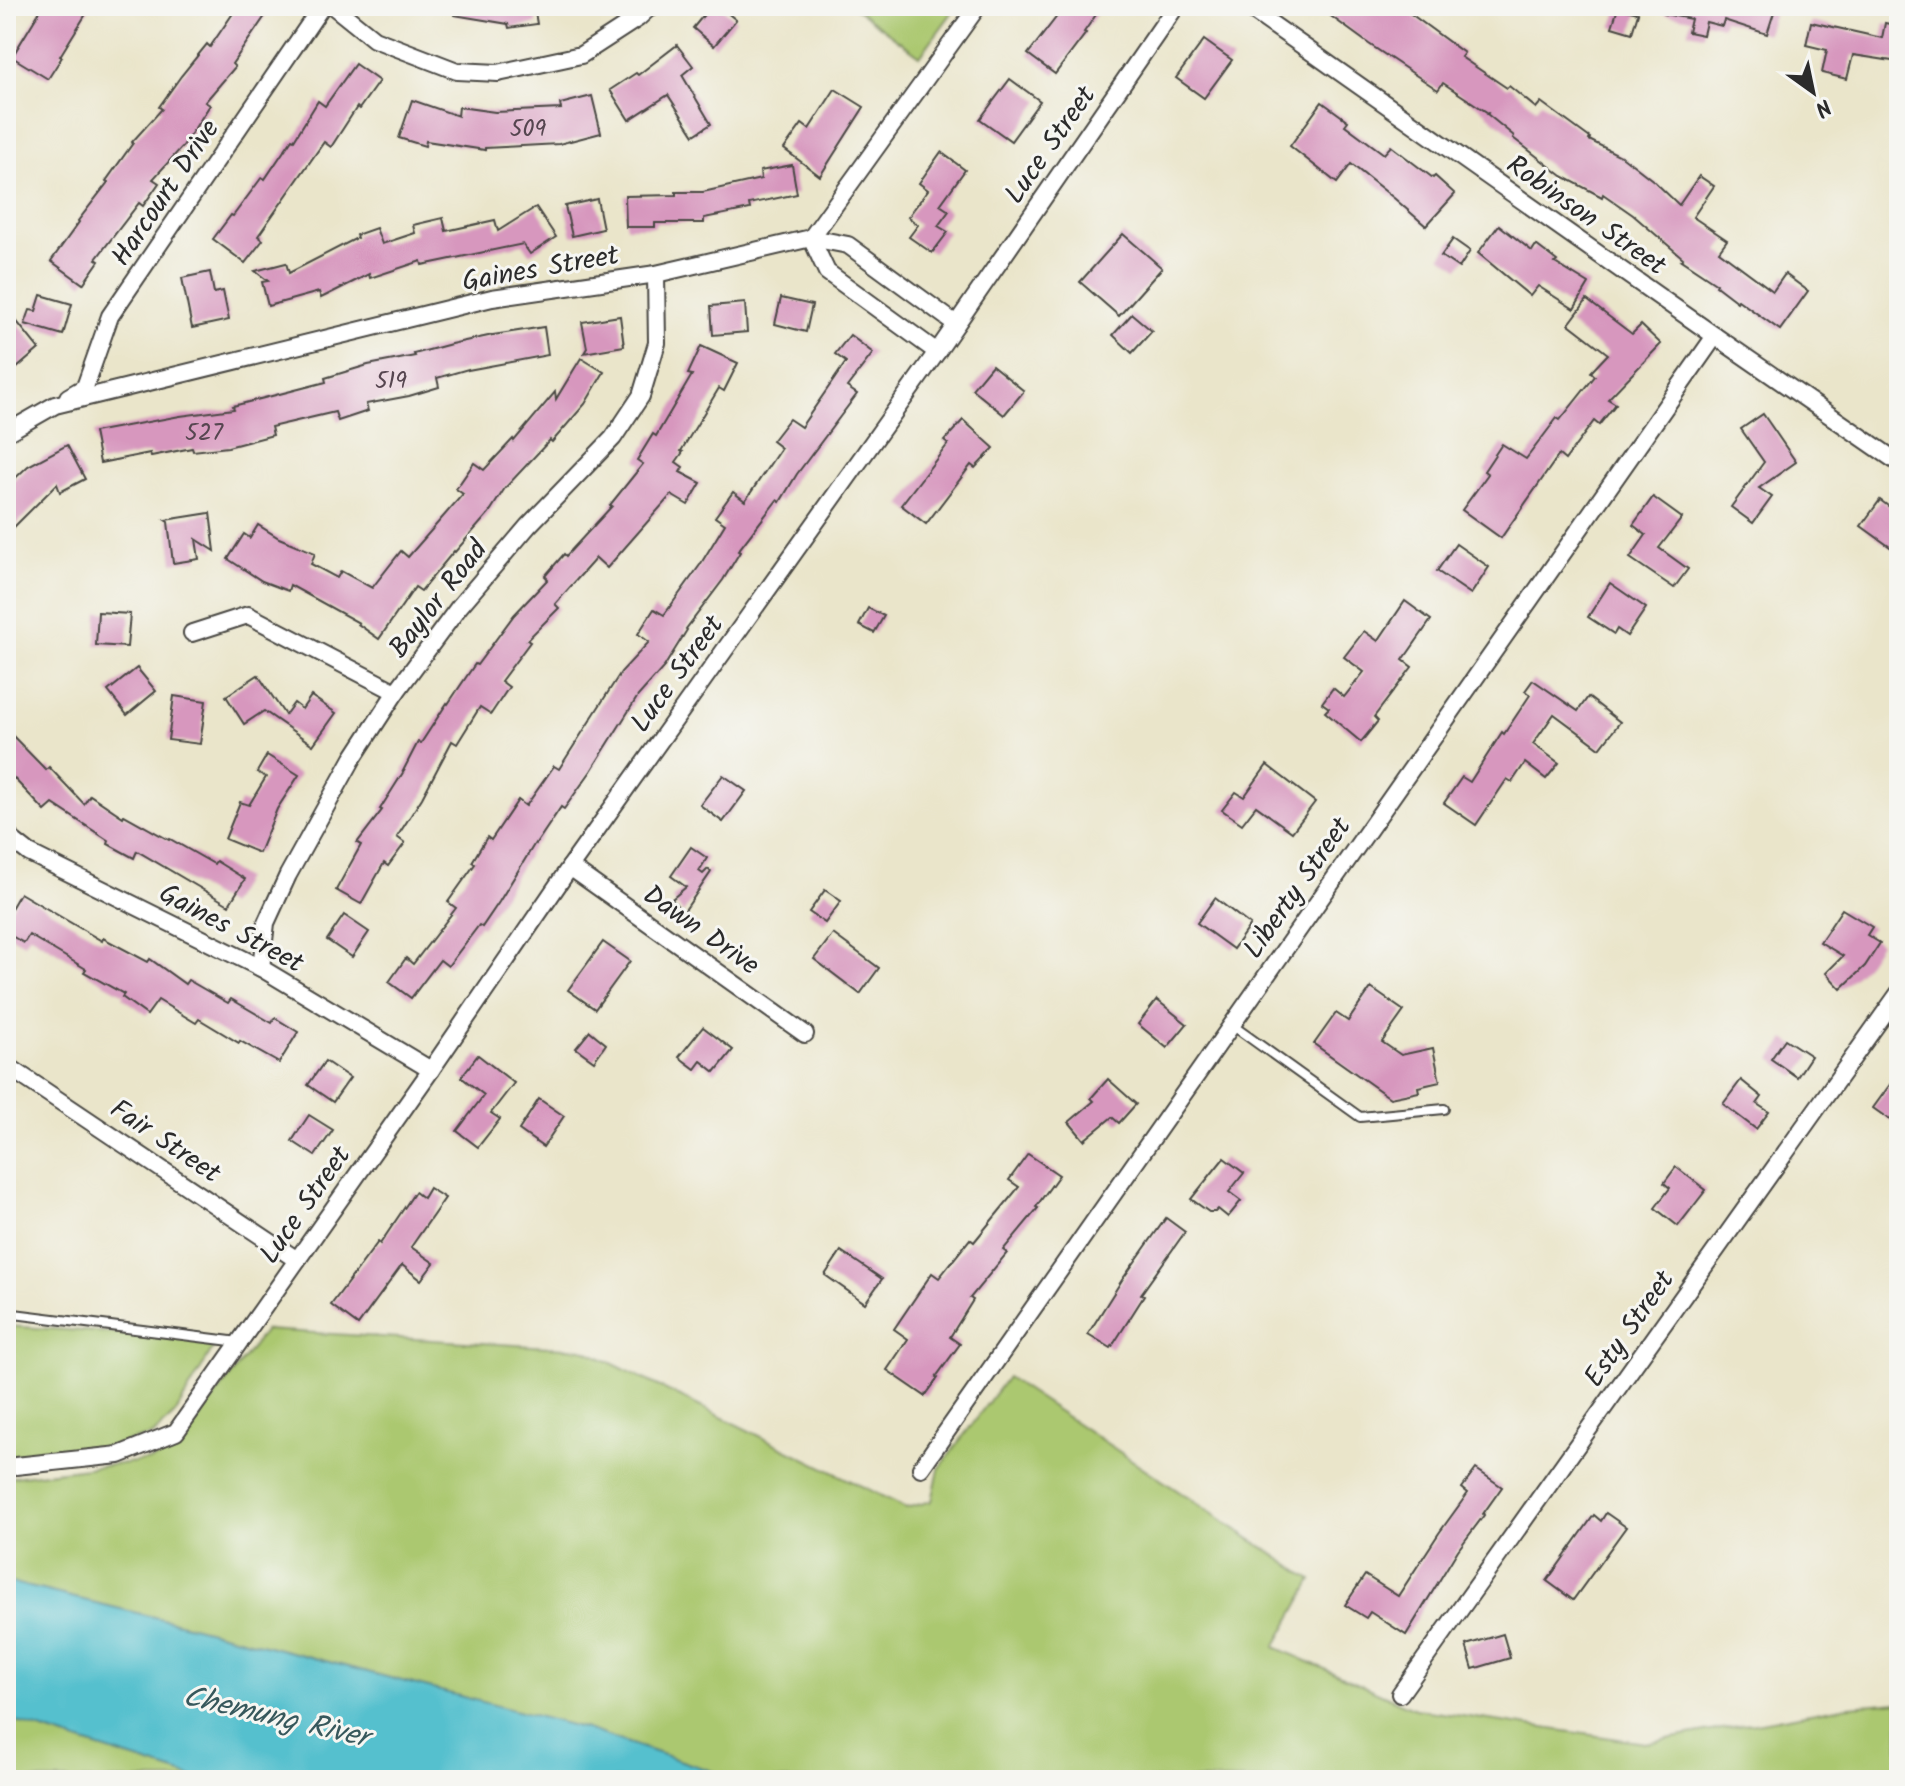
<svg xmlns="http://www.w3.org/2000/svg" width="1905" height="1786" viewBox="0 0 1905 1786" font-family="Kalam,sans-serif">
<rect width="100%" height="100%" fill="#f6f6f2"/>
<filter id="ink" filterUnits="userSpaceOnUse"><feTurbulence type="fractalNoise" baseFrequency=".0125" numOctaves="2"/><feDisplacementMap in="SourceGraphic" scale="16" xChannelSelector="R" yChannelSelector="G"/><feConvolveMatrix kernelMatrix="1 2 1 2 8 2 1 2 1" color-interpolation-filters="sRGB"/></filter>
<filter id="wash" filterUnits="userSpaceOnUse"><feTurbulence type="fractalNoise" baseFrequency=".006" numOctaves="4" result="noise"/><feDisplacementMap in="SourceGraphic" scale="32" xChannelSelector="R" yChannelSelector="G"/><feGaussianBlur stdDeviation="1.8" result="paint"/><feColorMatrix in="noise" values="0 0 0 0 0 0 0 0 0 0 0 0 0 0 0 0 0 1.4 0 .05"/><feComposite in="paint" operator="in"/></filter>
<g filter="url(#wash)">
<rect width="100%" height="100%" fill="#eae5ca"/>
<g fill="#abc86f" stroke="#6b7a4d" stroke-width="2">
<path d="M852,6H957L920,56Z"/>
<path d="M6,1326L218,1340L175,1414L153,1435L91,1451L6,1456Z"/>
<path d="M265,1330L583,1349L906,1508L932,1501L939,1469L1007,1377L1312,1580L1275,1647L1415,1709L1645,1743L1849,1706L1899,1702V1780H738L586,1729L195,1627L13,1583L6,1582V1478L152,1460L178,1447Z"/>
<path d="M6,1720L21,1723L201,1780H6Z"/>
</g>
<path fill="#54c0ce" stroke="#40767c" stroke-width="2" d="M6,1582L13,1583L195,1627L586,1729L738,1780H201L21,1723L6,1720Z"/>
<g id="blocks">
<g fill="#d797be">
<path d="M43,6H91L60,56L62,57L48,79L12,57Z"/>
<path d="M238,6H272L232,64L235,67L205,102L210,105L183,146L153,179L159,183L143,206L139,203L96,259L99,261L83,284L51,261L79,222L78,221L108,182L106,181L133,143L132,142L162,109L159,107L181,76L207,44L210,47Z"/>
<path d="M455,6H534L537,24L509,28L508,24L454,15Z"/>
<path d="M711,6H719L736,20L714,46L693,28Z"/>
<path d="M1065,6H1102L1084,32L1086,33L1055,74L1028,54Z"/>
<path d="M1317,6H1400L1464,53L1461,57L1507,88L1509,86L1536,108L1541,102L1590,138L1589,140L1623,157L1655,182L1679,205L1699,176L1714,186L1693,217L1727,240L1719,251L1773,291L1785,274L1808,291L1780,330L1738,300L1737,302L1716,286L1717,284L1681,260L1683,258L1633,215L1603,194L1602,197L1562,176L1513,138L1514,136L1487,114L1488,113L1443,83L1438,90L1369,44Z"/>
<path d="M1664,6H1776L1767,34L1724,20L1722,26L1706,22L1703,35L1688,32L1691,19L1664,14Z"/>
<path d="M1618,8L1638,13L1632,33L1612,27Z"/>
<path d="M1811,22L1882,38L1885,23L1899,26V62L1853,55L1847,79L1822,73L1827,50L1806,45Z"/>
<path d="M1204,40L1232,60L1204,98L1176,78Z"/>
<path d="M677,45L693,66L682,75L711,124L694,135L668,95L629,120L610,90L636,73L638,75Z"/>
<path d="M355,64L379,81L359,109L357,107L331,147L324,142L258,236L263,240L245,263L213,239L231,215L233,216L262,177L265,179L292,139L294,140L318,101L325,106Z"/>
<path d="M1010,79L1040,101L1011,141L980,119Z"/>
<path d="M835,89L864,107L820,176L784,149L802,124L809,129Z"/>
<path d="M592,96L601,133L559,144L485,148V150L426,141L425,146L399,138L412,100L458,116L459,107L495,112L561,109L560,104Z"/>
<path d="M1322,102L1348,121L1345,125L1384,154L1391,146L1433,178L1435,176L1455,194L1426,226L1395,199L1351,164L1337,183L1290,146Z"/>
<path d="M941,152L965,170L940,205L949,211L938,226L948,232L932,253L909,237L918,225L908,217L928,190L919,183Z"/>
<path d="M792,165L797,194L749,204L750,209L704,218V223H655V227H626L625,196L676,195V192H703L761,179L760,171Z"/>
<path d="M597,199L603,229L572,236L565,206Z"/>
<path d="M536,207L556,237L530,254L523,244L422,265L421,261L370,278L369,274L321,298L319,292L268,306L262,282L268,281L255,271L286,263L289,273L357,238L356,235L376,228L382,244L415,233L413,225L443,218L446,231L495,220L498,231Z"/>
<path d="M1499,225L1532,251L1536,245L1557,261L1555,263L1589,284L1574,309L1538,286L1530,296L1478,253Z"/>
<path d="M1123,234L1162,268L1119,316L1080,282Z"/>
<path d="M1453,239L1470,251L1459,268L1441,256Z"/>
<path d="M210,272L214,293L223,291L229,320L192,328L182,278Z"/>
<path d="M41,295L72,304L63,335L25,324L30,310L36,311Z"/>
<path d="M781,298L812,305L806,332L775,324Z"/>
<path d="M1587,300L1632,334L1641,325L1661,344L1608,399L1616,404L1599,425L1594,421L1565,460L1559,455L1501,538L1462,510L1488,474L1484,471L1502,444L1526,459L1557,418L1560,420L1595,376L1591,372L1608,354L1569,324Z"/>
<path d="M745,303L747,332L713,335L711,306Z"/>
<path d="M6,308L39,349L17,368L6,355Z"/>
<path d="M1132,314L1152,331L1132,353L1113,335Z"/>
<path d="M620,316L624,346L584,353L587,348L582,322Z"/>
<path d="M544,327L548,355L468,370V369L437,378L439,387L409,396L366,404L368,411L338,421L335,412L271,427L273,435L228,447L193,451L192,448L151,456L150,453L100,463L94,432L180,416L234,409L233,406L326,382L325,378L368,365L415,356L414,354L451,344L493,335Z"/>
<path d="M850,335L873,353L847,387L857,394L797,474L780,502L777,500L738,551L740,552L723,580L686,629L687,630L664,667L638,696L591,771L564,809L561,807L536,844L535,843L499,902L482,927L479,925L448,966L440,960L411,998L389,982L406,958L413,964L456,908L448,902L475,864L472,862L487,837L491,840L518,800L526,806L554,766L559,769L621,672L649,642L638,634L654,609L664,615L700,565L725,524L715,517L733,492L745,501L781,448L772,441L789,419L801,427L846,362L835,354Z"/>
<path d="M701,346L738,363L724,391L719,388L681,451L683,452L676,462L683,467L680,472L701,483L688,505L671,495L607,568L596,558L555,604L559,608L527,640L530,642L501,681L509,687L491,714L480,707L457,744L452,741L422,798L397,837L405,843L388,866L384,863L361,904L336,890L361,845L357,843L382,810L380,809L404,771H403L418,742L421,743L447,703L448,704L475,664L477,665L514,615L548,579L545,576L564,554L566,556L612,506L610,505L643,464L637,460L653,434L656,436L692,375L688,374Z"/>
<path d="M581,358L604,372L585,404L552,442L550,440L505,488L489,513L455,552L454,551L421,591L415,587L379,639L358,624L359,623L290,585L288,591L262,581L228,559L244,534L250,538L258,525L279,538L315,553L311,564L337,578L341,571L372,588L401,551L408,557L463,494L456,489L474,463L484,470L513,439L514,441L555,392L556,399Z"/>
<path d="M992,365L1024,391L1004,415L972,389Z"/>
<path d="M1763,414L1796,462L1759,488L1772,497L1753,523L1731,507L1764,462L1741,429Z"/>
<path d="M963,420L994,448L975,468L971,465L926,524L901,505L948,444L944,441Z"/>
<path d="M67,445L85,479L60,492L57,484L6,535V487L28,466Z"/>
<path d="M1653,497L1682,518L1659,548L1688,569L1674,588L1630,558L1646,535L1633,525Z"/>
<path d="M1880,500L1899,514V540L1893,549L1861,526Z"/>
<path d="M210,513L215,551L196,539L199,559L173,563L168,522L165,520Z"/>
<path d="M1456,544L1489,567L1471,594L1437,571Z"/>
<path d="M1610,583L1646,608L1627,636L1617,629L1614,634L1588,617Z"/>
<path d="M1405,601L1431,620L1403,660L1412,667L1374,717L1378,721L1361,742L1325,712L1329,708L1322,703L1333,688L1344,697L1364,672L1344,657L1364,631L1378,641Z"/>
<path d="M868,608L884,616L874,633L859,625Z"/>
<path d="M98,612L130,614L127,647L96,645Z"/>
<path d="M137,668L156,691L127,715L108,691Z"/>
<path d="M258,675L285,715L294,703L302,709L311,696L336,713L313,745L264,711L244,724L226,696Z"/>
<path d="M1533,680L1578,711L1588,697L1620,722L1600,748L1554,714L1533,744L1559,763L1546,779L1525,763L1512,782L1507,779L1476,825L1444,803L1462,777L1470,782L1502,732L1504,734L1530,695L1525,691Z"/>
<path d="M174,696L206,701L200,744L168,740Z"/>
<path d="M6,729L46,770L49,767L84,804L90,795L123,817L124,815L169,840L170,839L214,864L216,861L245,879L229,905L137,851L134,858L108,844L109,841L53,804L45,811L6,770Z"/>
<path d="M267,755L299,775L277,809L259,853L225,839L240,802L249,805L266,777L257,772Z"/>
<path d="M1267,765L1315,802L1292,832L1256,806L1242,824L1222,810L1236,792L1244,797Z"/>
<path d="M723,775L746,791L723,822L700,805Z"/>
<path d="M691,847L707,858L699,871L703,874L708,869L711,872L683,913L672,899L686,887L671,876Z"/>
<path d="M825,890L841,901L825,923L809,912Z"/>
<path d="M20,893L102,941L103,938L148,962L150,959L185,984L188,980L228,1003L231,999L272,1023L275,1018L298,1032L279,1063L240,1041L239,1043L199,1019L196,1023L158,1000L147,1015L122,997L124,994L84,972L86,969L29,935L24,943L6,933V917Z"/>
<path d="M1215,898L1250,925L1233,949L1197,923Z"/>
<path d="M1842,909L1872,927L1867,935L1880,943L1865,966L1841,989L1826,973L1843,956L1820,942Z"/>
<path d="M344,915L369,932L352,957L327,940Z"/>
<path d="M833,934L879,968L860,994L814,959Z"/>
<path d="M603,942L630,961L595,1009L568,990Z"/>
<path d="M1371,988L1404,1011L1382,1042L1401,1055L1433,1048L1440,1082L1418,1087L1419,1092L1390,1098L1314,1044L1336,1013L1348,1021Z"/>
<path d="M1157,1000L1187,1024L1167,1048L1138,1024Z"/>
<path d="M703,1027L733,1050L715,1072L701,1061L695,1069L679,1057Z"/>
<path d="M590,1031L606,1044L594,1061L576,1048Z"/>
<path d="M1785,1039L1811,1056L1797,1077L1771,1059Z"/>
<path d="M478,1055L514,1083L491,1113L500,1119L478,1147L457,1131L484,1095L461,1077Z"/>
<path d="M325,1061L350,1078L333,1102L308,1085Z"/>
<path d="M1899,1072V1108L1890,1120L1873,1108Z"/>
<path d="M1108,1079L1136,1104L1119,1123L1112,1117L1084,1140L1069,1122L1094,1101L1091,1098Z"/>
<path d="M1741,1080L1762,1097L1757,1104L1769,1112L1756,1129L1723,1104Z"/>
<path d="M539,1099L564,1116L543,1147L519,1130Z"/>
<path d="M309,1115L333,1130L315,1156L292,1141Z"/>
<path d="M1028,1154L1059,1175L1036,1207L1038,1208L1003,1250L1007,1253L970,1298L973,1300L950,1337L960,1344L936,1377L938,1378L925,1396L887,1370L908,1339L894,1329L932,1273L939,1278L970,1239L974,1242L1019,1187L1009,1180Z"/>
<path d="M1224,1158L1244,1173L1229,1192L1241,1201L1228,1217L1218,1209L1215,1212H1209L1191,1199Z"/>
<path d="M1676,1167L1706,1190L1678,1226L1655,1208L1670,1188L1664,1183Z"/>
<path d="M429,1188L445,1198L411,1247L434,1263L421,1280L402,1265L358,1325L331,1305L378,1242L380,1244L415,1192L423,1198Z"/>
<path d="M1166,1218L1185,1232L1141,1294L1144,1296L1111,1348L1088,1334L1122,1280Z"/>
<path d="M841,1251L882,1279L865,1303L825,1275Z"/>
<path d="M1476,1469L1502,1487L1483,1514L1484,1515L1458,1550L1406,1635L1370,1612L1366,1618L1345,1605L1365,1575L1398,1596L1439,1533L1468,1493L1462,1488Z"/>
<path d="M1606,1513L1626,1527L1573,1600L1547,1581L1594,1515L1601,1521Z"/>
<path d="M1503,1634L1510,1658L1473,1669L1466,1645Z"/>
</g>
</g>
</g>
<g filter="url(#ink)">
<use href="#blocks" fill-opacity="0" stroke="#484743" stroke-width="2"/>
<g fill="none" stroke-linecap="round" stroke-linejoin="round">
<g stroke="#484743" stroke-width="12">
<g id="lane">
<path d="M1232,1025L1360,1117L1444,1109"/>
<path d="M6,1313L239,1342"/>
</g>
</g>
<g stroke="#484743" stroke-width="20">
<g id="street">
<path d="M333,6L374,39L457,71L498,73L581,55L638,18L651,6"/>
<path d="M1246,6L1715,336L1899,463"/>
<path d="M811,238L827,272L937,352"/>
<path d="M811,238L848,245L956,324"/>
<path d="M68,397L85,387L110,316L322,6"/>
<path d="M6,433L55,405L492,298L656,274L811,238L978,6"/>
<path d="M192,633L248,615L396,692"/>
<path d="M6,835L29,853L261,968L431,1070"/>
<path d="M570,867L805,1034"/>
<path d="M261,968L266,923L288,875L353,758L396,692L459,607L528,526L613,438L641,396L657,343L656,274"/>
<path d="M6,1065L297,1260"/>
<path d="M6,1467L119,1455L176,1432L431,1070L570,867L937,352L1176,6"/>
<path d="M921,1468L1715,336"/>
<path d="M1400,1694L1899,993"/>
</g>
</g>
<use href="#lane" stroke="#fff" stroke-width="8"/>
<use href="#street" stroke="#fff" stroke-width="16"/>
</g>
</g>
<g text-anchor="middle" stroke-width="6" stroke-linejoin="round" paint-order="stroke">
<g font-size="24" fill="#564650">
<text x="528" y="136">509</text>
<text x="391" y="388">519</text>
<text x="204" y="440">527</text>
</g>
<g font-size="28" fill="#2b2b2b" stroke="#f6f6f2">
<text transform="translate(1049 144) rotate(-55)" y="10">Luce Street</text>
<text transform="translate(164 192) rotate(-56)" y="10">Harcourt Drive</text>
<text transform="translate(1587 214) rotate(35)" y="10">Robinson Street</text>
<text transform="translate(540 267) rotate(-10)" y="10">Gaines Street</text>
<text transform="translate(437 598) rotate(-52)" y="10">Baylor Road</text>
<text transform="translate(676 673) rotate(-54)" y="10">Luce Street</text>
<text transform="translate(1296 887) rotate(-55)" y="10">Liberty Street</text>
<text transform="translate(232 927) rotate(28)" y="10">Gaines Street</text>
<text transform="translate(702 929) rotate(35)" y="10">Dawn Drive</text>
<text transform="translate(166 1140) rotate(34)" y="10">Fair Street</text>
<text transform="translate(304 1204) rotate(-55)" y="10">Luce Street</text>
<text transform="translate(1628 1328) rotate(-55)" y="10">Esty Street</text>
</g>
<g font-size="30" font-style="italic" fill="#37585c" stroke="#f6f6f2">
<text transform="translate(276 1716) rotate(13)" y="10">Chemung River</text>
</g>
</g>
<rect width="1905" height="1786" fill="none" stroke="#f6f6f2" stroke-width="32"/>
<g transform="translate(1813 92) rotate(147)" stroke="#f6f6f2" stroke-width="6" paint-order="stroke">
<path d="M0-6L14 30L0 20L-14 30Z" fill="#2b2b2b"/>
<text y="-12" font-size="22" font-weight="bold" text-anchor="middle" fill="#2b2b2b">N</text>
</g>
</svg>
